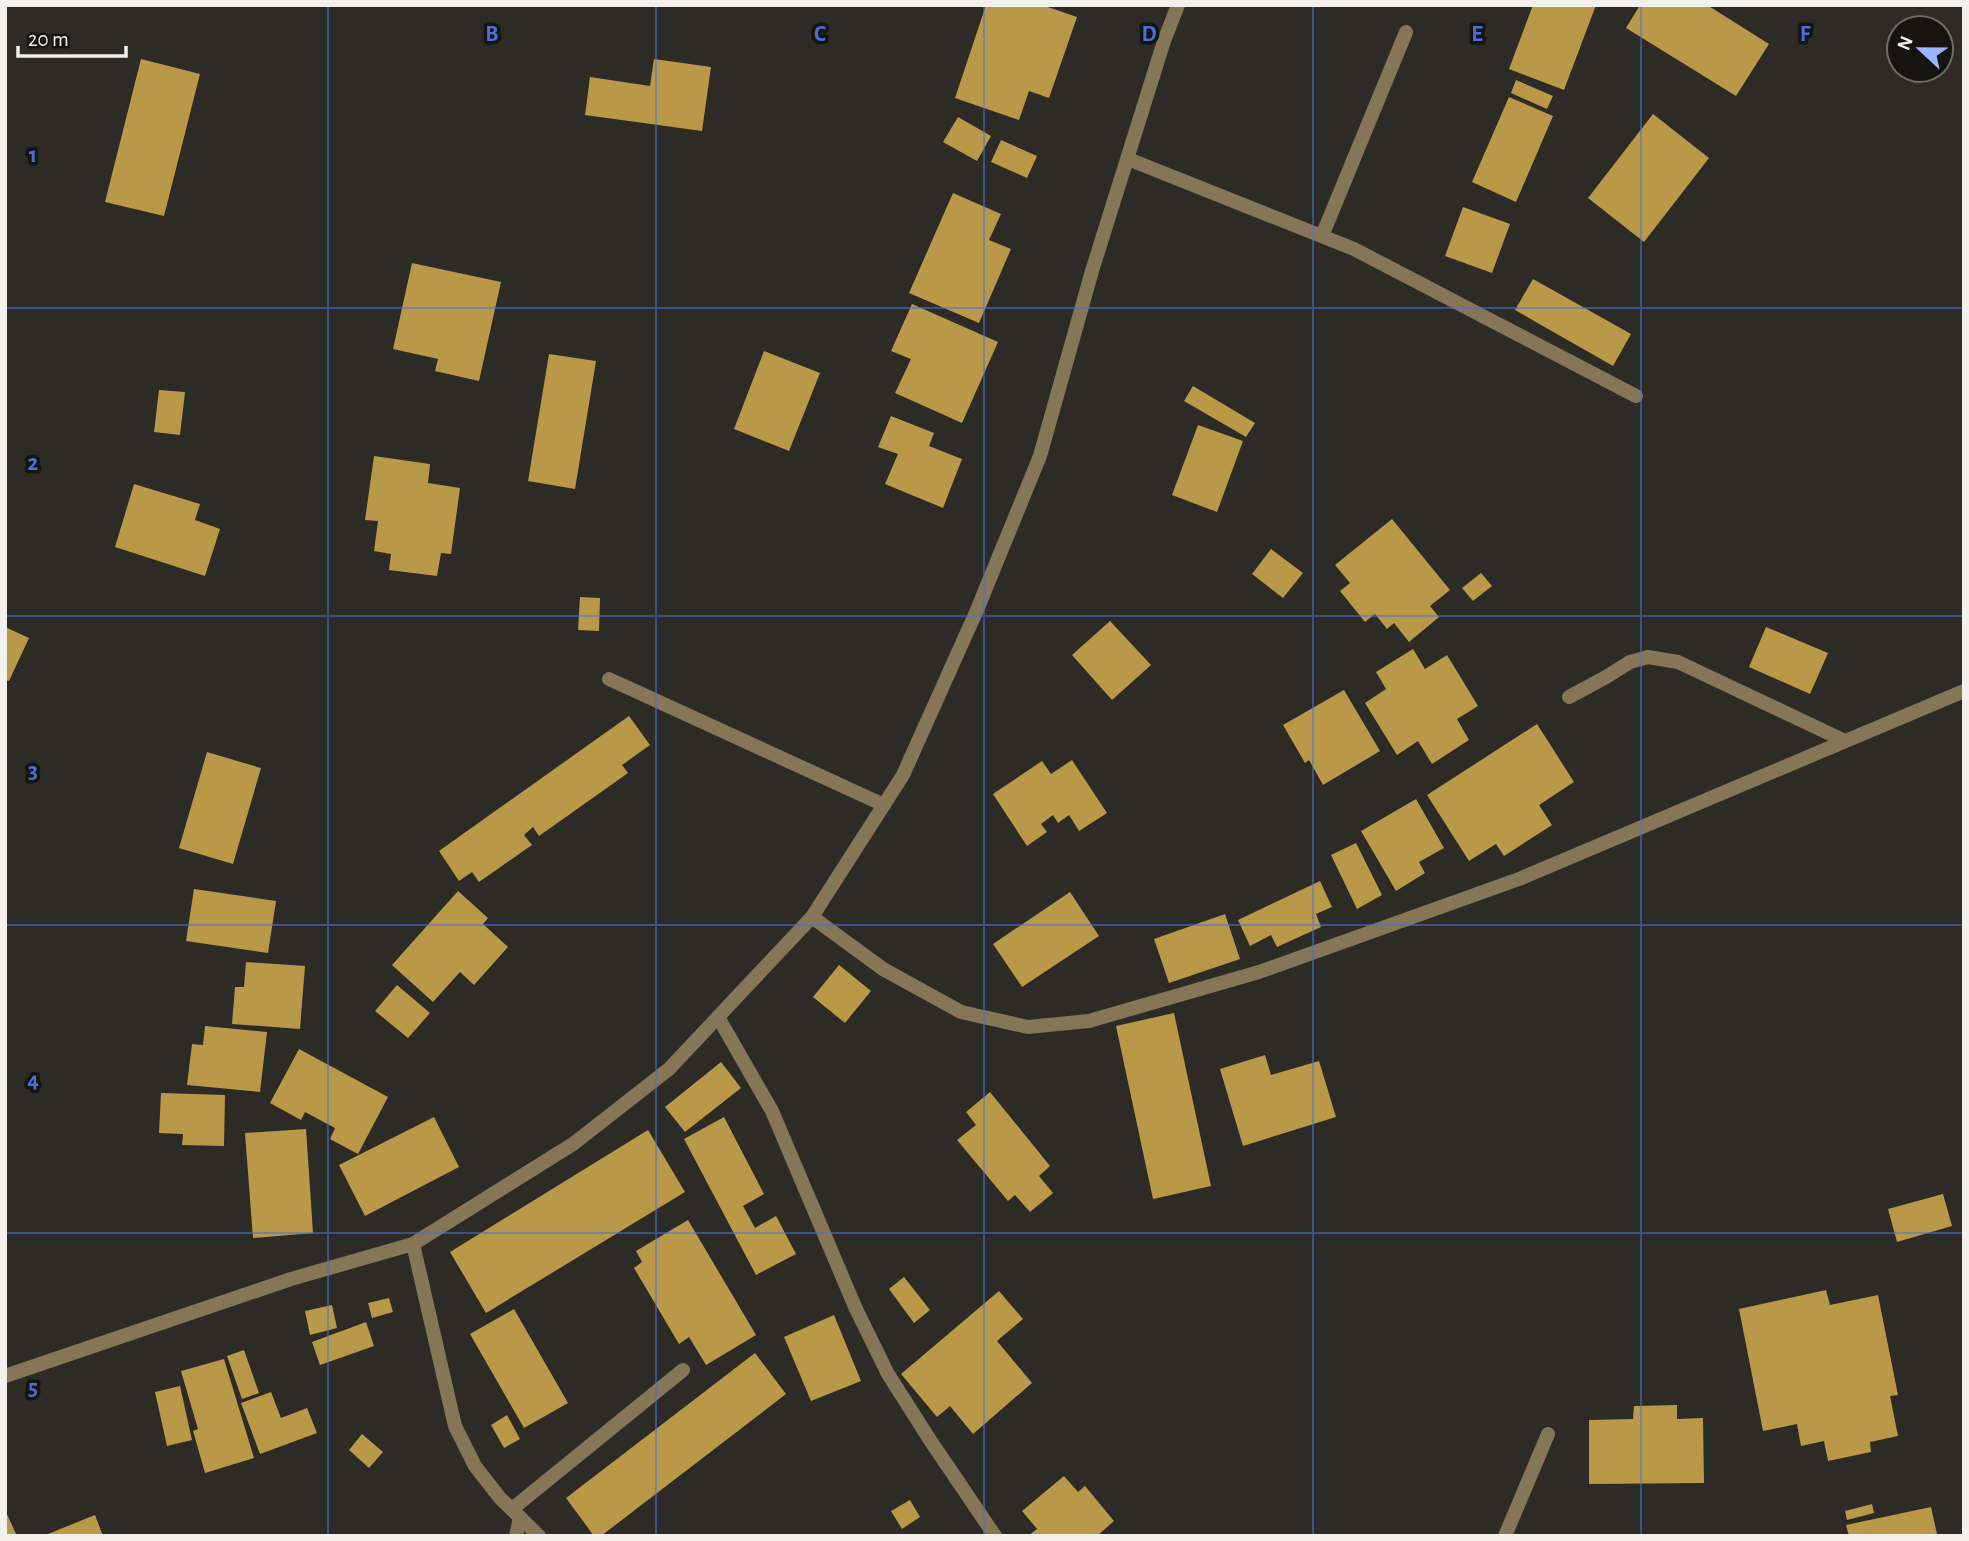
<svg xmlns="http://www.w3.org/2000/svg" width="1969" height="1541" viewBox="0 0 1969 1541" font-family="'Alegreya Sans',sans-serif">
<rect width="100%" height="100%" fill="#2d2b26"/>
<g fill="#b99948">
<path d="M986,5H1042L1077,17L1049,98L1029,91L1019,120L955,98Z"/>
<path d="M1533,5H1596L1564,90L1509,69Z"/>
<path d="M1640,5H1707L1769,44L1736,96L1626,28Z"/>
<path d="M141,59L200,74L164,216L105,202Z"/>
<path d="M654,59L711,67L702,131L585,115L590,77L650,86Z"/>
<path d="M1516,80L1553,96L1547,109L1511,93Z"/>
<path d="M1509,97L1553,116L1516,202L1472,182Z"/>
<path d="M1653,114L1709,158L1644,242L1588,198Z"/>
<path d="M958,117L991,136L977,161L943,142Z"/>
<path d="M1001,140L1037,156L1027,178L991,162Z"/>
<path d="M953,193L1001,214L989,240L1011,249L979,323L909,293Z"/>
<path d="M1463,207L1510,224L1492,273L1445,256Z"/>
<path d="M412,263L501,282L479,381L435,371L438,359L393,349Z"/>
<path d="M1533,279L1631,334L1613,366L1515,310Z"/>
<path d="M912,304L998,342L962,423L895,393L911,359L891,351Z"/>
<path d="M764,351L820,373L789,451L734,429Z"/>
<path d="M549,354L596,361L575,489L528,481Z"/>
<path d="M1193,386L1255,423L1246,437L1184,401Z"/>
<path d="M159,390L185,392L180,435L154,432Z"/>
<path d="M891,416L934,433L929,446L962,459L943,508L885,484L898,454L878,447Z"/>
<path d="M1198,425L1243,441L1217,512L1172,495Z"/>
<path d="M374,456L430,464L428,483L460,488L451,554L441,553L437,576L389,570L391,554L374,551L378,521L365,520Z"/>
<path d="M134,484L200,504L195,520L220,529L205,576L115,547Z"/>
<path d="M1392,519L1450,590L1430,606L1439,617L1409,642L1394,623L1387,629L1375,614L1365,622L1340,591L1350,583L1335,565Z"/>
<path d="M1271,549L1303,573L1283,598L1252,574Z"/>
<path d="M1481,573L1492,586L1473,601L1462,588Z"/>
<path d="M580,597L600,598L599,631L578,630Z"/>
<path d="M1110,621L1151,665L1112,700L1072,655Z"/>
<path d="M5,627L29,638L9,681L5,680Z"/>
<path d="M1766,627L1828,653L1810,694L1749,667Z"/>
<path d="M1413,649L1425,669L1447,655L1478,706L1457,719L1469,740L1432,764L1418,741L1397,755L1365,703L1386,689L1376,672Z"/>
<path d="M1344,690L1380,751L1323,785L1309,760L1305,763L1283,725Z"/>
<path d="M629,716L650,745L622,765L628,773L539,836L533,827L524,835L532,845L479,882L472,872L459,881L439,851Z"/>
<path d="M1537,724L1574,782L1539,805L1552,825L1504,856L1496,844L1469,861L1427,795Z"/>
<path d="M207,752L261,768L233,864L179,848Z"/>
<path d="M1072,760L1107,813L1079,831L1069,815L1058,823L1053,815L1041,824L1047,832L1027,846L993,794L1042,761L1051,774Z"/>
<path d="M1416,799L1444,848L1419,862L1425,873L1396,891L1361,831Z"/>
<path d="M1356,843L1382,895L1357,909L1331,855Z"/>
<path d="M1320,881L1332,907L1316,914L1321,927L1277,947L1271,935L1250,946L1238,920Z"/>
<path d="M194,889L276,901L268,953L186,941Z"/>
<path d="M458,891L488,918L483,924L508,947L474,985L460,972L433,1002L392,965Z"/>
<path d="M1070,892L1099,936L1022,987L993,944Z"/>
<path d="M1225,914L1240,959L1169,983L1154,939Z"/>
<path d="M246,962L305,966L300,1029L232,1024L235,987H244Z"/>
<path d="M839,965L871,991L845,1023L813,997Z"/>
<path d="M397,985L430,1013L408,1038L375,1011Z"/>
<path d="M1174,1013L1211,1186L1153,1199L1116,1026Z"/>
<path d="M205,1026L267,1032L260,1092L187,1085L192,1044L203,1045Z"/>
<path d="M299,1049L388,1097L358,1154L330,1139L335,1128L305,1112L301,1120L270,1103Z"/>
<path d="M1265,1055L1271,1075L1319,1061L1336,1117L1243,1146L1220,1069Z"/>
<path d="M721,1062L741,1088L685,1132L665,1107Z"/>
<path d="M990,1092L1050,1166L1039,1176L1053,1193L1030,1212L1015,1195L1008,1201L957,1140L976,1125L966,1112Z"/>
<path d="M161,1093L225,1095L224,1146L182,1145L183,1134L159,1133Z"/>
<path d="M434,1117L459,1167L365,1216L339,1165Z"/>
<path d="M724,1117L764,1194L743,1206L755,1228L776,1216L796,1254L756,1275L684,1139Z"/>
<path d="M306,1129L313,1233L253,1238L245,1133Z"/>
<path d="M648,1130L685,1192L486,1313L450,1252Z"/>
<path d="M1943,1194L1952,1226L1897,1242L1888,1209Z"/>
<path d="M688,1220L756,1335L706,1365L689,1337L679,1344L634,1268L642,1262L636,1251Z"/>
<path d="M904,1277L930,1310L914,1323L889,1289Z"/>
<path d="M1826,1290L1830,1305L1878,1295L1898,1395L1890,1396L1898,1436L1870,1442L1871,1452L1828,1461L1824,1441L1801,1446L1797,1424L1763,1431L1739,1309Z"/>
<path d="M999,1291L1023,1319L997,1341L1032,1383L973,1434L950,1406L937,1417L901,1374Z"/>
<path d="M389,1298L393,1312L372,1318L368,1303Z"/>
<path d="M332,1305L337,1328L310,1335L305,1311Z"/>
<path d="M514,1309L568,1403L524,1428L470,1334Z"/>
<path d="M834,1315L861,1381L811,1401L784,1337Z"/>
<path d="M366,1322L374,1346L320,1365L312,1342Z"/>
<path d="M244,1350L259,1393L242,1399L227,1356Z"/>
<path d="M755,1353L786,1394L601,1536H594L566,1498Z"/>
<path d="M224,1359L254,1458L205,1473L193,1431L198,1429L181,1371Z"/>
<path d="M180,1386L192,1440L167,1446L155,1392Z"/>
<path d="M271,1392L281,1418L307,1408L317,1433L260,1454L241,1403Z"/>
<path d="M1677,1405V1419L1703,1418L1704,1483L1589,1484V1420L1633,1419L1634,1406Z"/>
<path d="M507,1415L520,1439L504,1448L491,1425Z"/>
<path d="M362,1434L383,1452L369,1468L349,1450Z"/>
<path d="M1064,1476L1078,1492L1085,1486L1114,1521L1097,1536H1028L1037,1529L1022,1511Z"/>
<path d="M910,1500L920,1517L902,1529L891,1511Z"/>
<path d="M1872,1504L1874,1513L1847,1520L1845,1511Z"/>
<path d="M1931,1507L1937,1534L1926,1536H1849L1846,1525Z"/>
<path d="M5,1510L17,1536H5Z"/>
<path d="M95,1515L103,1536H43Z"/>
</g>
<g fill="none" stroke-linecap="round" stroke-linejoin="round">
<g stroke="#847657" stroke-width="14">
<path d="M1322,236L1406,32"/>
<path d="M512,1509L683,1370"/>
</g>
<g stroke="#847657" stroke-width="14">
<path d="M1128,159L1354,249L1636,396"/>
<path d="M609,679L884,805"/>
<path d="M1569,697L1606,677L1630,662L1648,657L1678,662L1845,741"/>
<path d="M812,917L883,969L961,1012L1028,1027L1089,1021L1259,972L1519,879L1964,691"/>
<path d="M718,1017L772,1111L856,1309L888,1374L930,1440L995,1536"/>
<path d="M413,1244L455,1426L475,1466L500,1498L539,1536"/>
<path d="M5,1376L291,1279L413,1244L573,1144L669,1069L812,917L903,775L977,610L1040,456L1092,271L1164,41L1178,5"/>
<path d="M516,1536L520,1517"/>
<path d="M1505,1536L1548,1434"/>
</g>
</g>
<path fill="none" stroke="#486fdc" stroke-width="2" stroke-opacity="0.55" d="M328,5V1536M656,5V1536M984,5V1536M1313,5V1536M1641,5V1536M5,308H1964M5,616H1964M5,925H1964M5,1233H1964"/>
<g font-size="23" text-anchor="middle" font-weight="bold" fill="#486fdc" stroke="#151411" stroke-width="7" stroke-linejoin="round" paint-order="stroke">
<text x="492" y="41">B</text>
<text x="820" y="41">C</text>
<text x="1149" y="41">D</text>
<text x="1477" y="41">E</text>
<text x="1805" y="41">F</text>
<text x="33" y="162">1</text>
<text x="33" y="470">2</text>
<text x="33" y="778">3</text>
<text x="33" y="1087">4</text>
<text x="33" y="1395">5</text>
</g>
<rect width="1969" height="1541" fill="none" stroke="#f2f1ed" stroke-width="14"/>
<g transform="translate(1920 49) rotate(292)"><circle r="33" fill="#151411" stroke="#6d6c69" stroke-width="2"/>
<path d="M0-5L12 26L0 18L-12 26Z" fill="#99b5fd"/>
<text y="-10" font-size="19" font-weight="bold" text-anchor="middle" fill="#f2f1ed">N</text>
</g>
<path d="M18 46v10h108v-10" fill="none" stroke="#f2f1ed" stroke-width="3.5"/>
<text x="28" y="46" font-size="21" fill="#f2f1ed" stroke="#151411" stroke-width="5" paint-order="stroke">20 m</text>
</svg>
